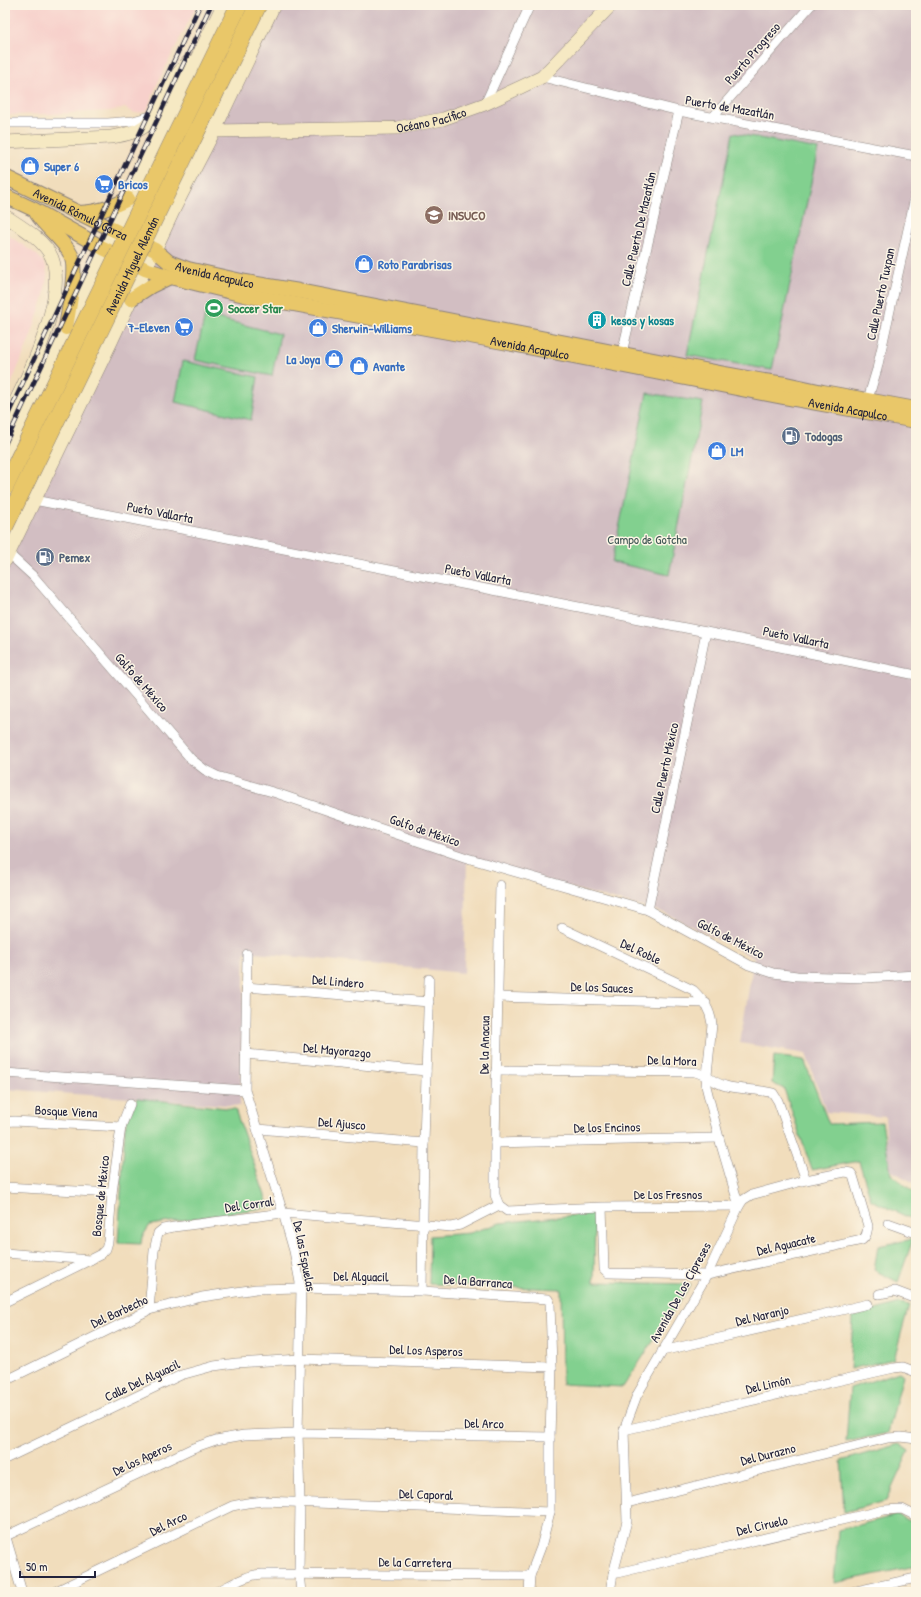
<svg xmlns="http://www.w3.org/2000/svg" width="921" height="1597" viewBox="0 0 921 1597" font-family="'Patrick Hand',sans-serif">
<rect width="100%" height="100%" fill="#fcf5e5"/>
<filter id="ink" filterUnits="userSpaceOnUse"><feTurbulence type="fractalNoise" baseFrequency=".025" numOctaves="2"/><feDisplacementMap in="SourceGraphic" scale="8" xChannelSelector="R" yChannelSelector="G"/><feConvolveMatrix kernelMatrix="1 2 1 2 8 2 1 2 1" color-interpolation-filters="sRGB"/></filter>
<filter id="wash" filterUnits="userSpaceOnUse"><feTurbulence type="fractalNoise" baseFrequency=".012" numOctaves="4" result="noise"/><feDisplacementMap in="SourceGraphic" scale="16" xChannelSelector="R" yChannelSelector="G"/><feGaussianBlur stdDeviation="0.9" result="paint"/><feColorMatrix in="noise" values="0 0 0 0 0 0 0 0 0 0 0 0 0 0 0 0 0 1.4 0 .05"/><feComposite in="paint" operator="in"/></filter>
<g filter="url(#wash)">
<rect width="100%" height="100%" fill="#f1ddbc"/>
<g fill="#f7d0cb">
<path d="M5,5H197L158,82L147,110L143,112L134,113L125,108L109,111L53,114L5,115Z"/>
<path d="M5,233L36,254L42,260L46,267L47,275L44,296L31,336L5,399Z"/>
</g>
<path fill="#d2bec2" d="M249,5H916V1184L888,1169L885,1117L826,1112L806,1054L740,1043L754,958L665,913L467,860L464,973L245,952L240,1106L5,1089V509Z"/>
<g fill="#82d08f" stroke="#527965">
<path d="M733,133L818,149L772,370L687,355Z"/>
<path d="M205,315L280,334L272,376L195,360Z"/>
<path d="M183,361L258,377L251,420L175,402Z"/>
<path d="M647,393L703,402L669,575L612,562Z"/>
<path d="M774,1056L804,1060L829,1124L882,1122L891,1174L916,1194V1221L871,1200L859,1161L812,1170L784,1089L772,1083Z"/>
<path d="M137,1098L235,1109L269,1207L150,1225L142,1237L141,1244L118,1243L125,1126Z"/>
<path d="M595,1213L594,1282L691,1284L623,1387L562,1384L561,1289L429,1284L430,1236L470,1233L500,1223Z"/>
<path d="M913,1239L898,1282L874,1270L878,1246Z"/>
<path d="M899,1303L909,1305L894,1359L850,1369L853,1317Z"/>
<path d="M899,1372L903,1375L888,1433L846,1442L850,1388Z"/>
<path d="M899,1444L909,1451L886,1501L844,1512L841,1461Z"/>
<path d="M898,1515L916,1524V1566L834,1583L838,1530Z"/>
</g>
</g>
<g filter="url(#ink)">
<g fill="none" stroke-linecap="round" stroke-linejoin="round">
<g stroke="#8a807c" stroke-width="10">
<g id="street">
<path d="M542,77L679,111L916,156"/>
<path d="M485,104L530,5"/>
<path d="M713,117L811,5"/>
<path d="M5,123H108L133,121L154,115"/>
<path d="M622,353L679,111"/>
<path d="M868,399L877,369L916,193"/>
<path d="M34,500L706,632L916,675"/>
<path d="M9,554L34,577L191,759L205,770L217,776L276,793L467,858L648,910L749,965L773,973L797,976L865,978L916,975"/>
<path d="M648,910L706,632"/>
<path d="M562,928L693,990C704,1001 710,1009 712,1024L706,1086L719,1138L739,1206L707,1275L637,1395L624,1430L627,1521L613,1574L610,1592"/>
<path d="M247,954L245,1090L283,1213L294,1251L301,1288L298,1433L300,1502L299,1573L301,1592"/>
<path d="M246,987L429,1002"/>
<path d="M498,997L706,1003"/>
<path d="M245,1054L426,1071"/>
<path d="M496,1070L695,1072C708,1075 715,1084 726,1086C742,1090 758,1089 773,1093L778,1101L806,1180"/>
<path d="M5,1073L245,1090"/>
<path d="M5,1122L14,1121L121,1127"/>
<path d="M258,1129L424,1143"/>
<path d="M495,1143L719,1138"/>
<path d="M5,1187L112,1193"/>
<path d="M499,1205L495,1195V1143L500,885"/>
<path d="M888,1223L916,1233"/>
<path d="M5,1253L90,1260"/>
<path d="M422,1291L424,1143L429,979"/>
<path d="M879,1294L895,1291L916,1299"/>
<path d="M5,1302L100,1255L106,1249L108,1242L112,1193L121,1127L130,1104"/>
<path d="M149,1310L154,1251L158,1233L163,1229L174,1227L283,1213L451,1227L460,1225L499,1205L507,1211L602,1207L739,1206L743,1200L751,1195L806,1180L845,1172L851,1173L853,1176L868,1226C867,1232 867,1236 862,1240L707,1275L608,1273L604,1269L602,1207"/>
<path d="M662,1351L868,1304"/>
<path d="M5,1381L149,1310L202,1297L256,1289L301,1288L422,1291L548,1299L550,1303L552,1367L550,1437V1512L541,1547L530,1576L529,1592"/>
<path d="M624,1430L894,1368L903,1367L916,1372"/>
<path d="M5,1459L181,1375L214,1366L236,1363L299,1359L552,1367"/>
<path d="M627,1503L888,1438L901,1437L916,1439"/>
<path d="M5,1534L22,1592"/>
<path d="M6,1536L193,1448L216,1440L244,1435L298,1433L550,1437"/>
<path d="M613,1574L884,1510L902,1509L916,1516"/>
<path d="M54,1592L232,1506L247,1503L264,1501L550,1512"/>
<path d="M216,1592C231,1585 246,1575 262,1574L530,1576"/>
<path d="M852,1592L916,1578"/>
</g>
</g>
<g stroke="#8a807c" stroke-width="14">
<g id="secondary">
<path id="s1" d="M214,131L397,128L443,119L485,104L542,77L611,5"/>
<path d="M5,142L111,137C155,131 151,118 171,84C175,76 182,69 188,62"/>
<path d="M5,216C20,226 45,240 52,258C68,300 25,384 5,422"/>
<path d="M5,452C77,303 149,154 223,5"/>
<path d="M5,561L111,342L145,269L155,250L175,207L214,131L274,5"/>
</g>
</g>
<g stroke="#8a807c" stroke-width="16">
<g id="primary">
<path id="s2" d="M5,177L155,250L169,262L188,269L246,282L299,291L720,373L764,381L786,384L823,392L916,409"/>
<path id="s3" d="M5,196L33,209L103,248L145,269L170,277L244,295L503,342L783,397L916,421"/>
<path d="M79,213C99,212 110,208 128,199"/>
<path d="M37,214C46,228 63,239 71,255C78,269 68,312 66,328"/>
<path d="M131,299L151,286L170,277"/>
</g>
</g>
<use href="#street" stroke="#fff" stroke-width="9"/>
<use href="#secondary" stroke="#f6e9c3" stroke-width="13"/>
<use href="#primary" stroke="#e9c769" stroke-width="14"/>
<g stroke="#22223b" stroke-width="4.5">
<g id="rail">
<path d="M5,421L200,5"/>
<path d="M5,444L211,5"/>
</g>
</g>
<use href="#rail" stroke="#fcf5e5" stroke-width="3" stroke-dasharray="9" stroke-linecap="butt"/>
<g stroke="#8a807c" stroke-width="18" stroke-linecap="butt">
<g id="highway-bridge">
<path d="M5,487L239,5"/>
<path id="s4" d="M5,526L258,5"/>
</g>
</g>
<use href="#highway-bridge" stroke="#e9c769" stroke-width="17"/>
</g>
</g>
<defs>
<g id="shop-disc" transform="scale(1)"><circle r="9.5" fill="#3f7fe0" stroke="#fcf5e5"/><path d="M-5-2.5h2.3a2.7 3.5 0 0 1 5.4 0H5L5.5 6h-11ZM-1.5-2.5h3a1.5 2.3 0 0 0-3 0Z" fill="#fff"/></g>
<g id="supermarket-disc" transform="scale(1)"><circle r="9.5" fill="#3f7fe0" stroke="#fcf5e5"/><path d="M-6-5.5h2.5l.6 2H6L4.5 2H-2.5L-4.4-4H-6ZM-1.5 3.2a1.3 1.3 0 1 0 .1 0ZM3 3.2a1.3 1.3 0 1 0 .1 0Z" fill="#fff"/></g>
<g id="school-disc" transform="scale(1)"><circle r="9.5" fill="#8d6e63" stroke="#fcf5e5"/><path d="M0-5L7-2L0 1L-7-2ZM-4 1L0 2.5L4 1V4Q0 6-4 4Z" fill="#fff"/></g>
<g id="stadium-disc" transform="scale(1)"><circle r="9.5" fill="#2e9e5b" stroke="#fcf5e5"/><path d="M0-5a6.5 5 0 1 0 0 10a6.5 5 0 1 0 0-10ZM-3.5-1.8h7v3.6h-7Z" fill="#fff"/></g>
<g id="building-disc" transform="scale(1)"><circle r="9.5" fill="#0f9aa8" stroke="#fcf5e5"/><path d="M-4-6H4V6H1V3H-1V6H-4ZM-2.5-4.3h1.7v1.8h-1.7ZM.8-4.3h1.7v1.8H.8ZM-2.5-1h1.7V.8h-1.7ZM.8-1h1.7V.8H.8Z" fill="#fff"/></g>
<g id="fuel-disc" transform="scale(1)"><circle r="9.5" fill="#5c6f8a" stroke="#fcf5e5"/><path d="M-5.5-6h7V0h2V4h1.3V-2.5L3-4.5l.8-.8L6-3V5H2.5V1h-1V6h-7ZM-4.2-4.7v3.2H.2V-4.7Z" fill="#fff"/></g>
</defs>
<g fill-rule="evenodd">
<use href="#shop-disc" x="30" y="166"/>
<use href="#supermarket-disc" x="104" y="184"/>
<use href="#school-disc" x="434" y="215"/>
<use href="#shop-disc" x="364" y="264"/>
<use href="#stadium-disc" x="214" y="308"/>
<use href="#building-disc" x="597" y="320"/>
<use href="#supermarket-disc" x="184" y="327"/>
<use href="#shop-disc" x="318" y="328"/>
<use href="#shop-disc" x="334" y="359"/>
<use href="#shop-disc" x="359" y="366"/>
<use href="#fuel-disc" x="791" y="436"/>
<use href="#shop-disc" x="717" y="451"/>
<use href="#fuel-disc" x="45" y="557"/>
</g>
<g text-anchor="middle" stroke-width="3" stroke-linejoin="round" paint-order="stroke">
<g font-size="13" fill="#22223b" stroke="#fcf5e5">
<text transform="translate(752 53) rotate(-49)" y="5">Puerto Progreso</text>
<text transform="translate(730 107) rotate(10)" y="5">Puerto de Mazatlán</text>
<text dy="5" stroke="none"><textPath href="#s1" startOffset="218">Océano Pacífico</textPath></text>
<text dy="5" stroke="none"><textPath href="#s2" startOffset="84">Avenida Rómulo Garza</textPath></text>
<text transform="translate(638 229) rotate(-77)" y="5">Calle Puerto De Mazatlán</text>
<text dy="5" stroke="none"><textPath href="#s4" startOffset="290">Avenida Miguel Alemán</textPath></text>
<text dy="5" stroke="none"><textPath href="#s2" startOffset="233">Avenida Acapulco</textPath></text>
<text transform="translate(880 294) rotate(-78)" y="5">Calle Puerto Tuxpan</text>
<text dy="5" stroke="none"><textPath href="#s3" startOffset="551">Avenida Acapulco</textPath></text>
<text dy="5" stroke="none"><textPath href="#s3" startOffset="875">Avenida Acapulco</textPath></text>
<text transform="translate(160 512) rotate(11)" y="5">Pueto Vallarta</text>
<text transform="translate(478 574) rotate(11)" y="5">Pueto Vallarta</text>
<text transform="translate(796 637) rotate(12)" y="5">Pueto Vallarta</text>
<text transform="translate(142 682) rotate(49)" y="5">Golfo de México</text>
<text transform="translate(664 768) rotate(-78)" y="5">Calle Puerto México</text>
<text transform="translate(425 830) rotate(19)" y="5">Golfo de México</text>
<text transform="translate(731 938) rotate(27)" y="5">Golfo de México</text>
<text transform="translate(641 951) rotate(25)" y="5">Del Roble</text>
<text transform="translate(338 981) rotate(5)" y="5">Del Lindero</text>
<text transform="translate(602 987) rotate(2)" y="5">De los Sauces</text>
<text transform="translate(484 1045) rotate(-89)" y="5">De la Anacua</text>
<text transform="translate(337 1050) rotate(5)" y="5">Del Mayorazgo</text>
<text transform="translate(672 1060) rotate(2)" y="5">De la Mora</text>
<text transform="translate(66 1111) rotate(3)" y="5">Bosque Viena</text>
<text transform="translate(342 1123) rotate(5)" y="5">Del Ajusco</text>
<text transform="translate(607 1127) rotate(-1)" y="5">De los Encinos</text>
<text x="668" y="1199">De Los Fresnos</text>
<text transform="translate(100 1196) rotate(-84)" y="5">Bosque de México</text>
<text transform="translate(249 1204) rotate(-8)" y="5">Del Corral</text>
<text transform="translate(786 1244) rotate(-13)" y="5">Del Aguacate</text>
<text transform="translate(305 1256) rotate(79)" y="5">De las Espuelas</text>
<text transform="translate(361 1276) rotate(1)" y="5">Del Alguacil</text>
<text transform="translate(478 1281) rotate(4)" y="5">De la Barranca</text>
<text transform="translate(680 1292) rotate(-61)" y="5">Avenida De Los Cipreses</text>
<text transform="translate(119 1311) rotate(-25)" y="5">Del Barbecho</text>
<text transform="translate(762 1315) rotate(-13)" y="5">Del Naranjo</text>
<text transform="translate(426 1350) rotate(2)" y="5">Del Los Asperos</text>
<text transform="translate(142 1380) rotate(-25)" y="5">Calle Del Alguacil</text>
<text transform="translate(768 1384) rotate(-13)" y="5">Del Limón</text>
<text transform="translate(484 1423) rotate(1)" y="5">Del Arco</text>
<text transform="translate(768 1454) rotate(-14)" y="5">Del Durazno</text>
<text transform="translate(142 1458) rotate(-25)" y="5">De los Aperos</text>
<text transform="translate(426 1494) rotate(2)" y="5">Del Caporal</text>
<text transform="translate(168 1523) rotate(-26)" y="5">Del Arco</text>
<text transform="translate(762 1525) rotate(-13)" y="5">Del Ciruelo</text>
<text transform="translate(415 1562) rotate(1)" y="5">De la Carretera</text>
</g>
<g font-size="13" font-weight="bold" fill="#366cbe" stroke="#fcf5e5" text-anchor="start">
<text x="44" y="171">Super 6</text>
<text x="118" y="189">Bricos</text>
<text x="378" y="269">Roto Parabrisas</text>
<text x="170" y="332" text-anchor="end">7-Eleven</text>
<text x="332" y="333">Sherwin-Williams</text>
<text x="320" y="364" text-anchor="end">La Joya</text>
<text x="373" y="371">Avante</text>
<text x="731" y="456">LM</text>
</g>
<g font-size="13" font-weight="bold" fill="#785e54" stroke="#fcf5e5" text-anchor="start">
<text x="448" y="220">INSUCO</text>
</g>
<g font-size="13" font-weight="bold" fill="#27864d" stroke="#fcf5e5" text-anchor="start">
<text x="228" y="313">Soccer Star</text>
</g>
<g font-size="13" font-weight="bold" fill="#0d838f" stroke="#fcf5e5" text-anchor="start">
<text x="611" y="325">kesos y kosas</text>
</g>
<g font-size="13" font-weight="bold" fill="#4e5e75" stroke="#fcf5e5" text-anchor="start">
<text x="805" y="441">Todogas</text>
<text x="59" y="562">Pemex</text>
</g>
<g font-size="13" fill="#3f5654" stroke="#fcf5e5">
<text x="647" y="544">Campo de Gotcha</text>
</g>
</g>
<rect width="921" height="1597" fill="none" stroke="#fcf5e5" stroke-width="20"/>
<path d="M20 1571v6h75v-6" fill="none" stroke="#22223b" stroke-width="2"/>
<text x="26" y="1571" font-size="12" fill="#22223b" stroke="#fcf5e5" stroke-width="3" paint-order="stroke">50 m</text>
</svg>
